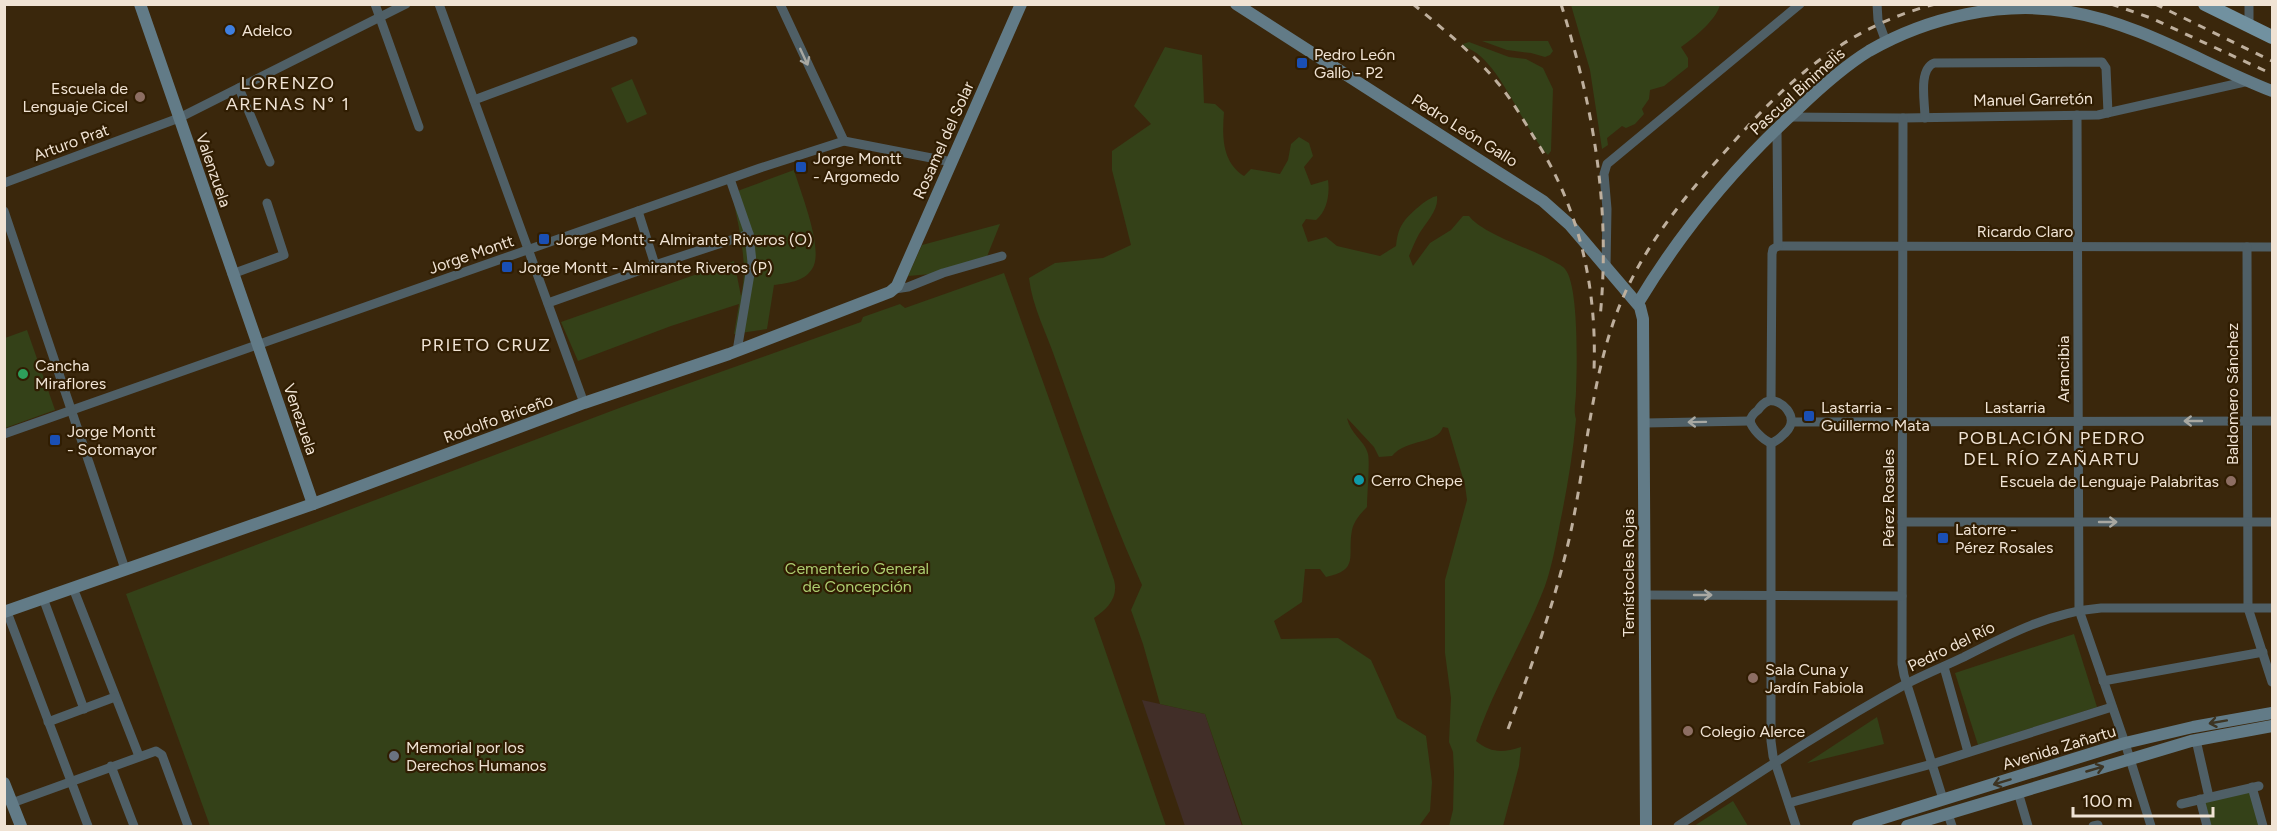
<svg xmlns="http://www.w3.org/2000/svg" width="2277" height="831" viewBox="0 0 2277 831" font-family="Figtree,sans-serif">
<rect width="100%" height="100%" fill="#3a270c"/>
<path fill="#412e28" d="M1142,700L1205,714L1242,826H1185Z"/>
<g fill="#344118">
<path d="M1571,5V4L1720,5C1716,20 1694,38 1681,47L1688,58V67L1664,86L1650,90L1649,99L1642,109L1644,114L1635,124L1626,128L1622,126L1607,138L1608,145L1602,149L1590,70Z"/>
<path d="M1482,41H1548L1553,51L1550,55L1545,57L1531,53L1507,50Z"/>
<path d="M1469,42L1509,57L1526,59L1543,68L1553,89L1551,151L1548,155C1523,130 1498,55 1464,47L1463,44Z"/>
<path d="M1165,47L1202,55L1204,103L1215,104L1224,112C1222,137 1222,162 1244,176L1251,169L1280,174L1288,160L1291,144L1299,137L1309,143L1313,156L1304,167L1311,185L1328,180C1330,194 1327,211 1316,220L1306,219L1302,225L1308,242L1326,237L1337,246L1380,256L1396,246C1397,238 1398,230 1403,223C1408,215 1428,197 1437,196C1439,210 1426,222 1419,234C1415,241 1412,249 1409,256L1413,266L1430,243L1451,230L1463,216H1469C1483,234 1527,247 1549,259C1554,262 1562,265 1565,269C1579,285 1577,368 1576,392C1576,402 1573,409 1576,419C1573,454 1567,489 1560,523C1556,544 1552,566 1545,586C1525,639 1493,688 1476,741C1491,753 1502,753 1521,747L1519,766L1503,826H1449L1453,810L1454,772L1453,752L1449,742L1451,698L1445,653V580L1467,500L1465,485L1448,428L1443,427C1437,445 1407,438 1392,456L1379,457L1374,447L1347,418C1351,435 1365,441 1368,454C1370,462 1367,496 1367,507C1361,513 1354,521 1352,530C1347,556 1360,570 1326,577L1320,569H1305L1302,602L1274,621L1281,639L1338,638L1371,660L1397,718L1426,736L1432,782L1430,811L1419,826H1243L1205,714L1160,704L1143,644L1131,610L1142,585C1109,512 1083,437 1056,361C1047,334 1032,306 1029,278L1055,263L1103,258L1131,245L1112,170V151L1151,124L1134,106Z"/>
<path d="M632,79L647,114L627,123L611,88Z"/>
<path d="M794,170C800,191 825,251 812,269C804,282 787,283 774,285L767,329L734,334L739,304L671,326L578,361L561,322L734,261L741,296C749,262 738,226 732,193Z"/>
<path d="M1000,224L986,259L943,273L908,276L922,245Z"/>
<path d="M1004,273L1114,580C1119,598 1107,609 1094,618L1166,826H210L126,594L622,407L861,322L863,317L900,304L905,308Z"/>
<path d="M27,330L55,410L5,428V338Z"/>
<path d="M2074,634L2097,707L1978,745L1955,673Z"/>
<path d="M1877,717L1884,744L1807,763Z"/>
<path d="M2252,787L2263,826H2207L2200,799Z"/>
<path d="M1733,801L1748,826H1694Z"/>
</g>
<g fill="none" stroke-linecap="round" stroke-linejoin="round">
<g stroke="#4f5f66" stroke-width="9">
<path d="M375,4L419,127"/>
<path d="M439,4L584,403"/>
<path d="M780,4L844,141"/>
<path d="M1877,4L1878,20L1886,42"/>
<path d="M2249,26V4"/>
<path d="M239,88L270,162"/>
<path d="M474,100L633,41"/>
<path d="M2077,115L2079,610L2125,743L2151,826"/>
<path d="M1789,117L1903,118L2098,115L2249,81"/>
<path d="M1903,118L1902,664L1904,675L1943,799"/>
<path d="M1925,118C1925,102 1918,70 1934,63L2102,62L2106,68L2108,113"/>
<path d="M730,179L749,234L752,262L737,351"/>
<path d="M4,183L179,118L406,4"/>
<path d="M4,211L125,569"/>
<path d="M638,211L655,265"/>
<path d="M1778,246L2272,247"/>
<path d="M2247,247L2248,608L2272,682"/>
<path d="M1606,267L1607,209L1604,174L1607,164L1800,4"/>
<path d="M232,274L284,255L267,203"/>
<path d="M895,289L908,287L943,273L1002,256"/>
<path d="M548,303L655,265L749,234"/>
<path d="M1771,400L1772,254L1773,249L1778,246L1777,128"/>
<path d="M1750,421C1751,416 1754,413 1758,410C1761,406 1764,402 1769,401C1780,398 1801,417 1786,432C1781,437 1778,441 1771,443"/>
<path d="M1750,421C1752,429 1763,440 1771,443"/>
<path d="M1793,422L2272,421"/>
<path d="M1645,423L1750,421"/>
<path d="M4,434L760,168L844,141L952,162"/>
<path d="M1771,443V741L1773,756L1796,826"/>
<path d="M1902,522H2272"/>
<path d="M73,588L139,756"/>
<path d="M1644,595L1902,596"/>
<path d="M43,598L84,709"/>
<path d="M7,612L88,826"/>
<path d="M1944,667L1968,752"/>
<path d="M2103,681L2263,652"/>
<path d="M48,722L115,697"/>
<path d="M2196,740L2209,797"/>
<path d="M111,766L134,826"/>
<path d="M2252,787L2263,826"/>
<path d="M2018,792L2028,826"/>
<path d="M2200,799L2207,826"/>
<path d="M12,803L156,751L162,755L188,826"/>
<path d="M1789,803L1932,764L2112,707"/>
<path d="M2181,804L2259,786"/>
<path d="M1948,814L1952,826"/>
<path d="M1678,826C1753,777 1827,727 1906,684C1925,674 1945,666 1964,657C2007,635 2051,612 2101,608H2272"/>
<path d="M2093,826L2098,825"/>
</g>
<g stroke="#627b87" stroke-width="12">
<path d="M140,4L313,504"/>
<path d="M1236,4L1543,201L1570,225L1640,307L1643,319L1646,826"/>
<path d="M1638,303C1682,230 1736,165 1799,108C1821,87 1843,67 1869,51C1928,17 2003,0 2070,12C2142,24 2205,65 2272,91"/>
<path d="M4,612L313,504L584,403L729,354L890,292L897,286L1021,4"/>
<path d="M4,783L21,826"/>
<path d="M1858,826L2125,743L2193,727L2272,713"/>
<path d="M1907,826L2191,741L2272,726"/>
</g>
<path stroke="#7191a0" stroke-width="14" d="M2205,4L2272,37"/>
<g stroke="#beaf9d" stroke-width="3" stroke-dasharray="8 8" stroke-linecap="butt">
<path d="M1413,4C1442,28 1473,53 1497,82C1514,102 1526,125 1540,147C1581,215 1597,291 1594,370"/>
<path d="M1561,4C1594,109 1611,208 1600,318"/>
<path d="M2111,4L2151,18L2272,74"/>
<path d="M2155,4L2272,61"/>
<path d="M1508,729C1533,662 1557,597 1572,526C1588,448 1592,366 1625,293C1654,229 1702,177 1748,126C1801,68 1859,23 1936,4"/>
</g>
</g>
<defs><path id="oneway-shaft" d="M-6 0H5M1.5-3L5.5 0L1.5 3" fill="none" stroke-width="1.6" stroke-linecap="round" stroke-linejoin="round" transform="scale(1.5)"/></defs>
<g stroke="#a8a8a2">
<use href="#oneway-shaft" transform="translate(804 57) rotate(65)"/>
<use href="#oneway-shaft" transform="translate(2193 421) rotate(180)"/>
<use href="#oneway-shaft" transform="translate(1697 422) rotate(179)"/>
<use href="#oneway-shaft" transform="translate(2108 522)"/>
<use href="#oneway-shaft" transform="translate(1703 595)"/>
</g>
<g stroke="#3c3423">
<use href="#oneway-shaft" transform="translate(2218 722) rotate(170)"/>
<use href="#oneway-shaft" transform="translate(2095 769) rotate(-16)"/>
<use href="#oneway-shaft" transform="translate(2002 782) rotate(163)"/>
</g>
<circle fill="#3f7fe0" stroke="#301d02" stroke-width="2" cx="230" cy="30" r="6"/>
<g fill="#1a4fb4" stroke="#301d02" stroke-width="2">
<rect x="1296" y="57" width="12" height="12" rx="3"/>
<rect x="795" y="161" width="12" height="12" rx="3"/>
<rect x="538" y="233" width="12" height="12" rx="3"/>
<rect x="501" y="261" width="12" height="12" rx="3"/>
<rect x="1803" y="410" width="12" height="12" rx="3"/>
<rect x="49" y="434" width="12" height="12" rx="3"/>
<rect x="1937" y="532" width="12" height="12" rx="3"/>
</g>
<g fill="#8d6e63" stroke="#301d02" stroke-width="2">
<circle cx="140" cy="97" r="6"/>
<circle cx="2231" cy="481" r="6"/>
<circle cx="1753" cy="678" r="6"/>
<circle cx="1688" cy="731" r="6"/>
</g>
<circle fill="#2e9e5b" stroke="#301d02" stroke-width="2" cx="23" cy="374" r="6"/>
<circle fill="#0f9aa8" stroke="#301d02" stroke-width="2" cx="1359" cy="480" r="6"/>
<circle fill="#6b7280" stroke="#301d02" stroke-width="2" cx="394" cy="756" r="6"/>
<g text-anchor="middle" stroke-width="4.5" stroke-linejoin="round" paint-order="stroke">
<g font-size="16" fill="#f0e3d4" stroke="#301d02" text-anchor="start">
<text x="242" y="36">Adelco</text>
<text x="1314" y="60">Pedro León<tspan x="1314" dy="18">Gallo - P2</tspan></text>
<text x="128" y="94" text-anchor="end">Escuela de<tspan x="128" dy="18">Lenguaje Cicel</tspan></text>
<text x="813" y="164">Jorge Montt<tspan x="813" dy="18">- Argomedo</tspan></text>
<text x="556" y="245">Jorge Montt - Almirante Riveros (O)</text>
<text x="519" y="273">Jorge Montt - Almirante Riveros (P)</text>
<text x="35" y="371">Cancha<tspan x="35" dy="18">Miraflores</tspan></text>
<text x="1821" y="413">Lastarria -<tspan x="1821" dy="18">Guillermo Mata</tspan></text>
<text x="67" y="437">Jorge Montt<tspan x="67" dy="18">- Sotomayor</tspan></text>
<text x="1371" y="486">Cerro Chepe</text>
<text x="2219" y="487" text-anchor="end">Escuela de Lenguaje Palabritas</text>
<text x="1955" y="535">Latorre -<tspan x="1955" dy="18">Pérez Rosales</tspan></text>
<text x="1765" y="675">Sala Cuna y<tspan x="1765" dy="18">Jardín Fabiola</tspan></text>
<text x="1700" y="737">Colegio Alerce</text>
<text x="406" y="753">Memorial por los<tspan x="406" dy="18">Derechos Humanos</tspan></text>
</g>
<g font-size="16" fill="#f0e3d4" stroke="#301d02">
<text transform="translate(1797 91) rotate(-42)" y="6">Pascual Binimelis</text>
<text transform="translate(2033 99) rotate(-1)" y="6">Manuel Garretón</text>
<text transform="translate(1465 130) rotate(32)" y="6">Pedro León Gallo</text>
<text transform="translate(943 140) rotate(-66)" y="6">Rosamel del Solar</text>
<text transform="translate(71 142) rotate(-20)" y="6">Arturo Prat</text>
<text transform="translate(214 170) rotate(71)" y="6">Valenzuela</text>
<text x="2025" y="237">Ricardo Claro</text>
<text transform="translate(471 254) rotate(-19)" y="6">Jorge Montt</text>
<text transform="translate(2063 369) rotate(-90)" y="6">Arancibia</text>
<text transform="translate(2232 394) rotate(-90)" y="6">Baldomero Sánchez</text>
<text x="2015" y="413">Lastarria</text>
<text transform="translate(498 418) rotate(-20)" y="6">Rodolfo Briceño</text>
<text transform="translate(301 419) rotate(71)" y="6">Venezuela</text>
<text transform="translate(1888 498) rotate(-90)" y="6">Pérez Rosales</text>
<text transform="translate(1628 573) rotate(-90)" y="6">Temístocles Rojas</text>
<text transform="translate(1951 646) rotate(-26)" y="6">Pedro del Río</text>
<text transform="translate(2059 747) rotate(-17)" y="6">Avenida Zañartu</text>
</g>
<g font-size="16" fill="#adcd70" stroke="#301d02">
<text x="857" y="574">Cementerio General<tspan x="857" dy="18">de Concepción</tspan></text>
</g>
<g font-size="18" letter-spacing="1.5" fill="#f0e3d4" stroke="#301d02">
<text x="288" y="89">LORENZO<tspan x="288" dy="21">ARENAS N° 1</tspan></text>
<text x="486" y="351">PRIETO CRUZ</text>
<text x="2052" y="444">POBLACIÓN PEDRO<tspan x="2052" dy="21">DEL RÍO ZAÑARTU</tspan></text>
</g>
</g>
<rect width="2277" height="831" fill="none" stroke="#f0e3d4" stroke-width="12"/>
<path d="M2073 807v9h140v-9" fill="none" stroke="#f0e3d4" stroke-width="3"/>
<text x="2082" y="807" font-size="18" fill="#f0e3d4" stroke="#301d02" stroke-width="4.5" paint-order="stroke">100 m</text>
</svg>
